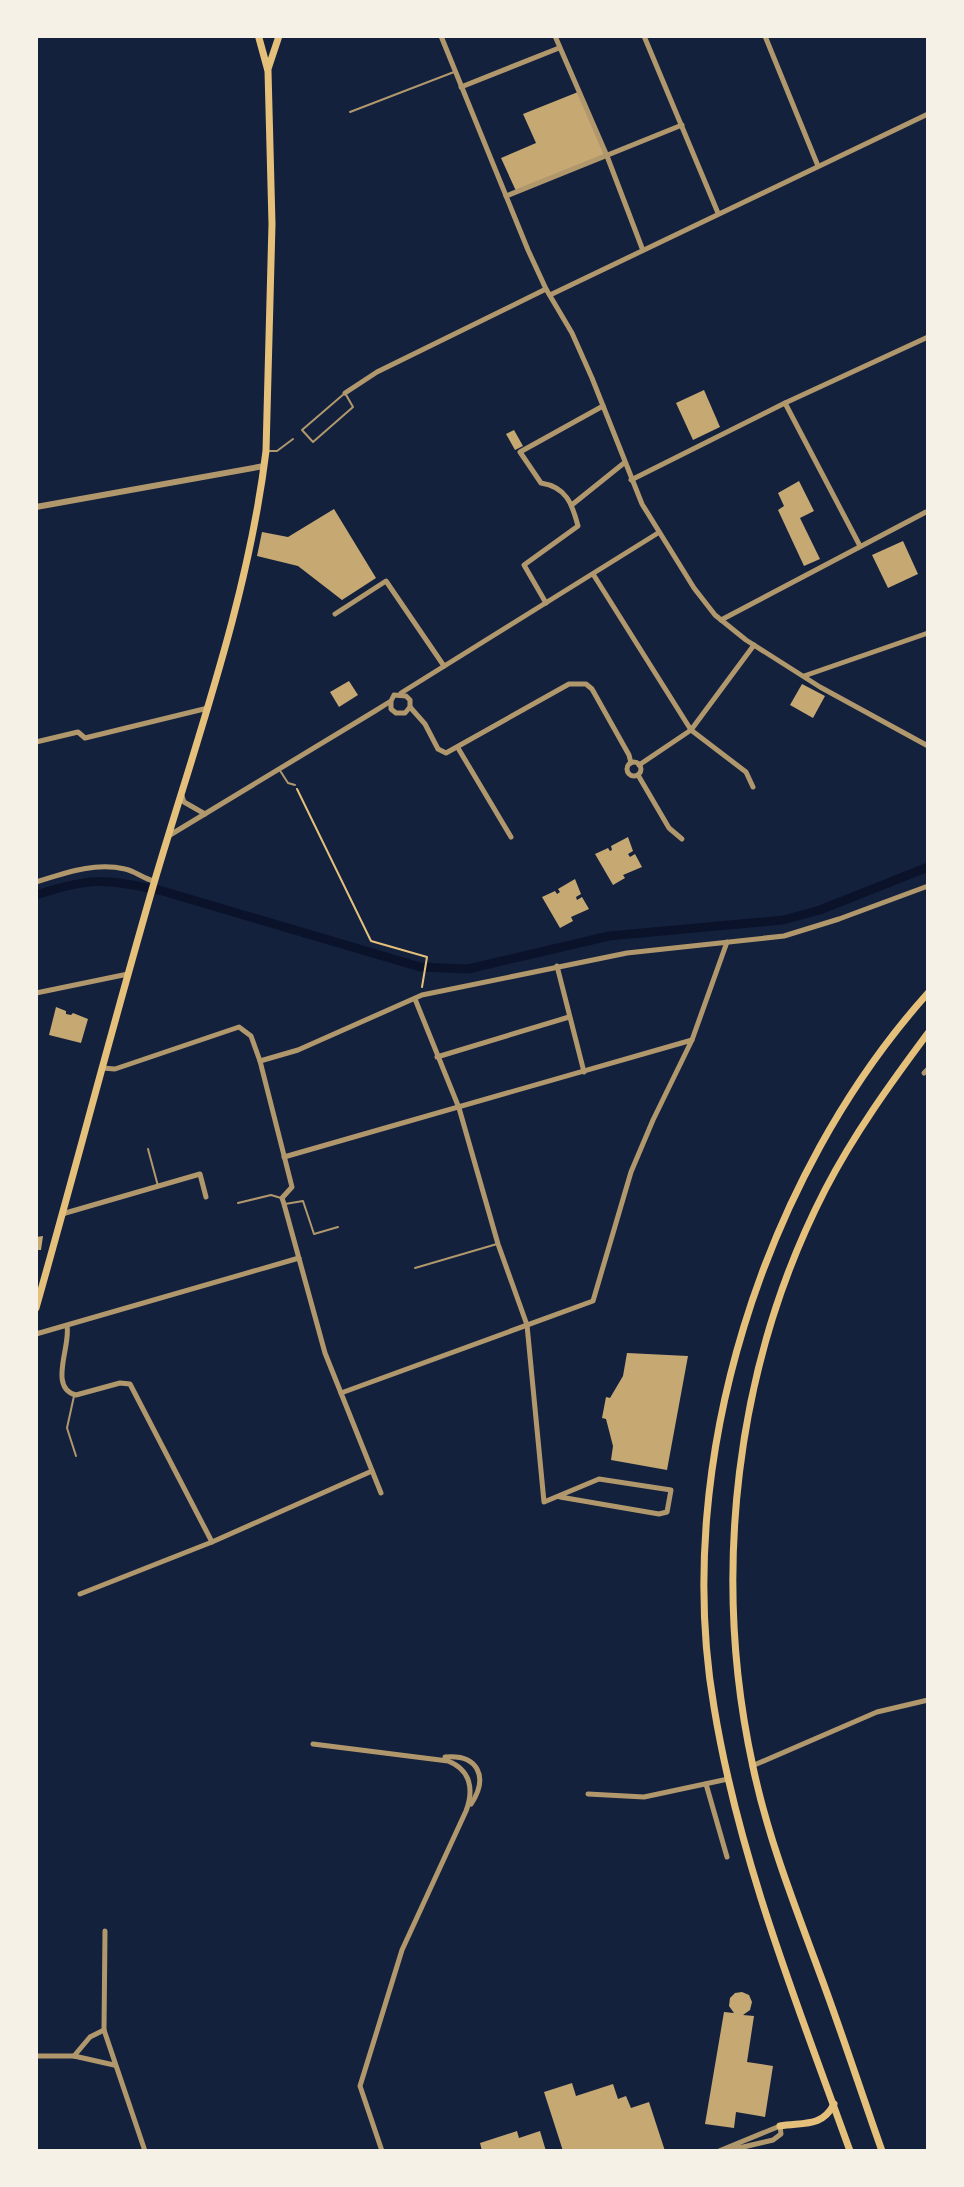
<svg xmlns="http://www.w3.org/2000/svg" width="964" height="2187" viewBox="0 0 964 2187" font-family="'Varela Round',sans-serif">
<rect width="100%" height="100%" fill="#14213d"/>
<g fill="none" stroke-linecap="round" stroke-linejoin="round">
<path stroke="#0b132b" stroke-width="9" d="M36,895C91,877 103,879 159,890L420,967L468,969L609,936L783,920L820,910L928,867"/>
</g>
<g fill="#c6a872">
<path d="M578,92L607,156L516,191L501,158L536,143L523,114Z"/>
<path d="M704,390L720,427L693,440L676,403Z"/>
<path d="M514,430L523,446L515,450L506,434Z"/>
<path d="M799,481L814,511L800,518L820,559L804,566L778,510L784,506L778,493Z"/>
<path d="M334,509L376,578L342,600L298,566L257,556L262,532L288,537Z"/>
<path d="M903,541L918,574L888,588L872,555Z"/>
<path d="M349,681L358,695L339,707L330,692Z"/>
<path d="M802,684L825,696L813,718L790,705Z"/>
<path d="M628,837L633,851L628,854L630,857L635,854L642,867L623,875L625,878L613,885L595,854L608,848L610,851L612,850L611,846Z"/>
<path d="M575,879L581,894L576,897L577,900L582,897L589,909L571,917L573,921L560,928L542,897L555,891L557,894L560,892L558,889Z"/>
<path d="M56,1007L66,1011V1014L71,1015L73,1013L88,1019L81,1043L49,1035Z"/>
<path d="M43,1236L41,1250H36V1237Z"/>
<path d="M627,1353L688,1356L667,1470L611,1460L613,1446L606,1419L602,1418L606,1397L610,1398L623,1376Z"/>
<path d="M742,1992L749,1995L752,2002L750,2010L743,2015L754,2016L747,2062L773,2066L765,2117L736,2112L734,2128L705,2124L724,2012L734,2013L729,2006L730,1998L735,1993Z"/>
<path d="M572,2083L576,2096L613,2084L618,2099L626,2096L631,2108L649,2102L665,2151H563L544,2092Z"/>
<path d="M517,2131L519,2138L540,2131L546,2151H482L480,2143Z"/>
</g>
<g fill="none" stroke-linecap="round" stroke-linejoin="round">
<path stroke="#e5c07b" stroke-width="2" d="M297,789L371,941L427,957L422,987"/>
<g stroke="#b1986c" stroke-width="2">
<path d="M350,112L454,72"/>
<path d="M345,393L353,407L313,442L302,430Z"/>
<path d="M267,451H277L293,439"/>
<path d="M279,769L288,783L295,785"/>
<path d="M148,1149L158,1186"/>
<path d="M238,1203L271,1195L281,1198"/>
<path d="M285,1204L303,1201L314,1234L338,1227"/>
<path d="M415,1268L497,1244"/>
<path d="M74,1396L67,1428L76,1456"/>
</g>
<g stroke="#b1986c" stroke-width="5">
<path d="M441,36L528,250L546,289L572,333L592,378L642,504L694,588L715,615L746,640L820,687L928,746"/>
<path d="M555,36L607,156L642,248"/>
<path d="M644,36L718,213"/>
<path d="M765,36L818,166"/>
<path d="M461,87L559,48"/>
<path d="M506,196L682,125"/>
<path d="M550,295L928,114"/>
<path d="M345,393L377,372L546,289"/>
<path d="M785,403L860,546"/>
<path d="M631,480L785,403L928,337"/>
<path d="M573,504L624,463"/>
<path d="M593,574L691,730L746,772L753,787"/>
<path d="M546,603L524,565L578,526C572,503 566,487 541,483L520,452L603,406"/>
<path d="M335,614L386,581L444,666"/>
<path d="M721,620L926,512"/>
<path d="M804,676L928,633"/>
<path d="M401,693L658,533"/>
<path d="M410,707L425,724L438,749L446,753L569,684H586L592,689L629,755L631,763"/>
<path d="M36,742L78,732L85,738L208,708"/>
<path d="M458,748L511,837"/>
<circle cx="634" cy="769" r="7"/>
<path d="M639,765L691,730L754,645"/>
<path d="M638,775L669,828L682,839"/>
<path d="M181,793L184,802L205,814"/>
<path d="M170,835L375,711L391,701L394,695L406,696L410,700V707L405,713H396L391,709V701"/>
<path d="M36,882C65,873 94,862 125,869C135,871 144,879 154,881"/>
<path d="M557,966L584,1072"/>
<path d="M36,993L128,974"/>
<path d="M415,999L459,1108L498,1244L527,1325L544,1502L599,1479L671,1490L667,1512L659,1514L560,1497"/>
<path d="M437,1057L569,1017"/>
<path d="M260,1061L298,1050L422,995L627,953L784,936L839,919L928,886"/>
<path d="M102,1068L115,1069L239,1027L251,1036L260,1061L292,1187L282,1198L284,1204L325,1353L381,1493"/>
<path d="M924,1073L928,1069"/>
<path d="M284,1157L692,1040"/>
<path d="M62,1214L200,1174L206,1197"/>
<path d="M67,1326C71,1346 48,1388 76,1395L120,1383L130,1384L212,1542"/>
<path d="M36,1334L299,1258"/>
<path d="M341,1393L593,1301L631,1172L653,1120L692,1040L727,942"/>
<path d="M80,1594L212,1542L372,1471"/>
<path d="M313,1744L448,1761C471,1770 474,1790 466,1811L402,1950L360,2086L382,2151"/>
<path d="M445,1757C478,1754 489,1777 471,1804"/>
<path d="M752,1766L877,1712L928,1700"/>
<path d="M706,1784L727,1857"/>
<path d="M588,1794L644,1797L728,1779"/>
<path d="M105,1931L104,2030L145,2151"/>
<path d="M36,2056H74L114,2065"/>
<path d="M74,2056L90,2037L104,2030"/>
<path d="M719,2151L780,2126L781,2134L773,2140L726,2151"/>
</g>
<path stroke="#b1986c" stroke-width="6" d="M36,507L264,466"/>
<g stroke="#e5c07b" stroke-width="7">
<path d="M268,69L279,36"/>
<path d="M36,1308C76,1167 113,1024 154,883C196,741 248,599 266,451L272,224L268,71L259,38"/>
</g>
<g stroke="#e5c07b" stroke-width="7">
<path d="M780,2126C802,2122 822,2128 834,2104"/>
<path d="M850,2151C798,2006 739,1860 714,1707C672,1463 764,1176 928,993"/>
<path d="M882,2151C861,2092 842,2033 820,1974C795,1906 768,1838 753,1767C711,1575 735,1365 825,1190C854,1134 890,1084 928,1033"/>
</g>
</g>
<rect width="964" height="2187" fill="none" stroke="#f6f1e7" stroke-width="76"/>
</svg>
